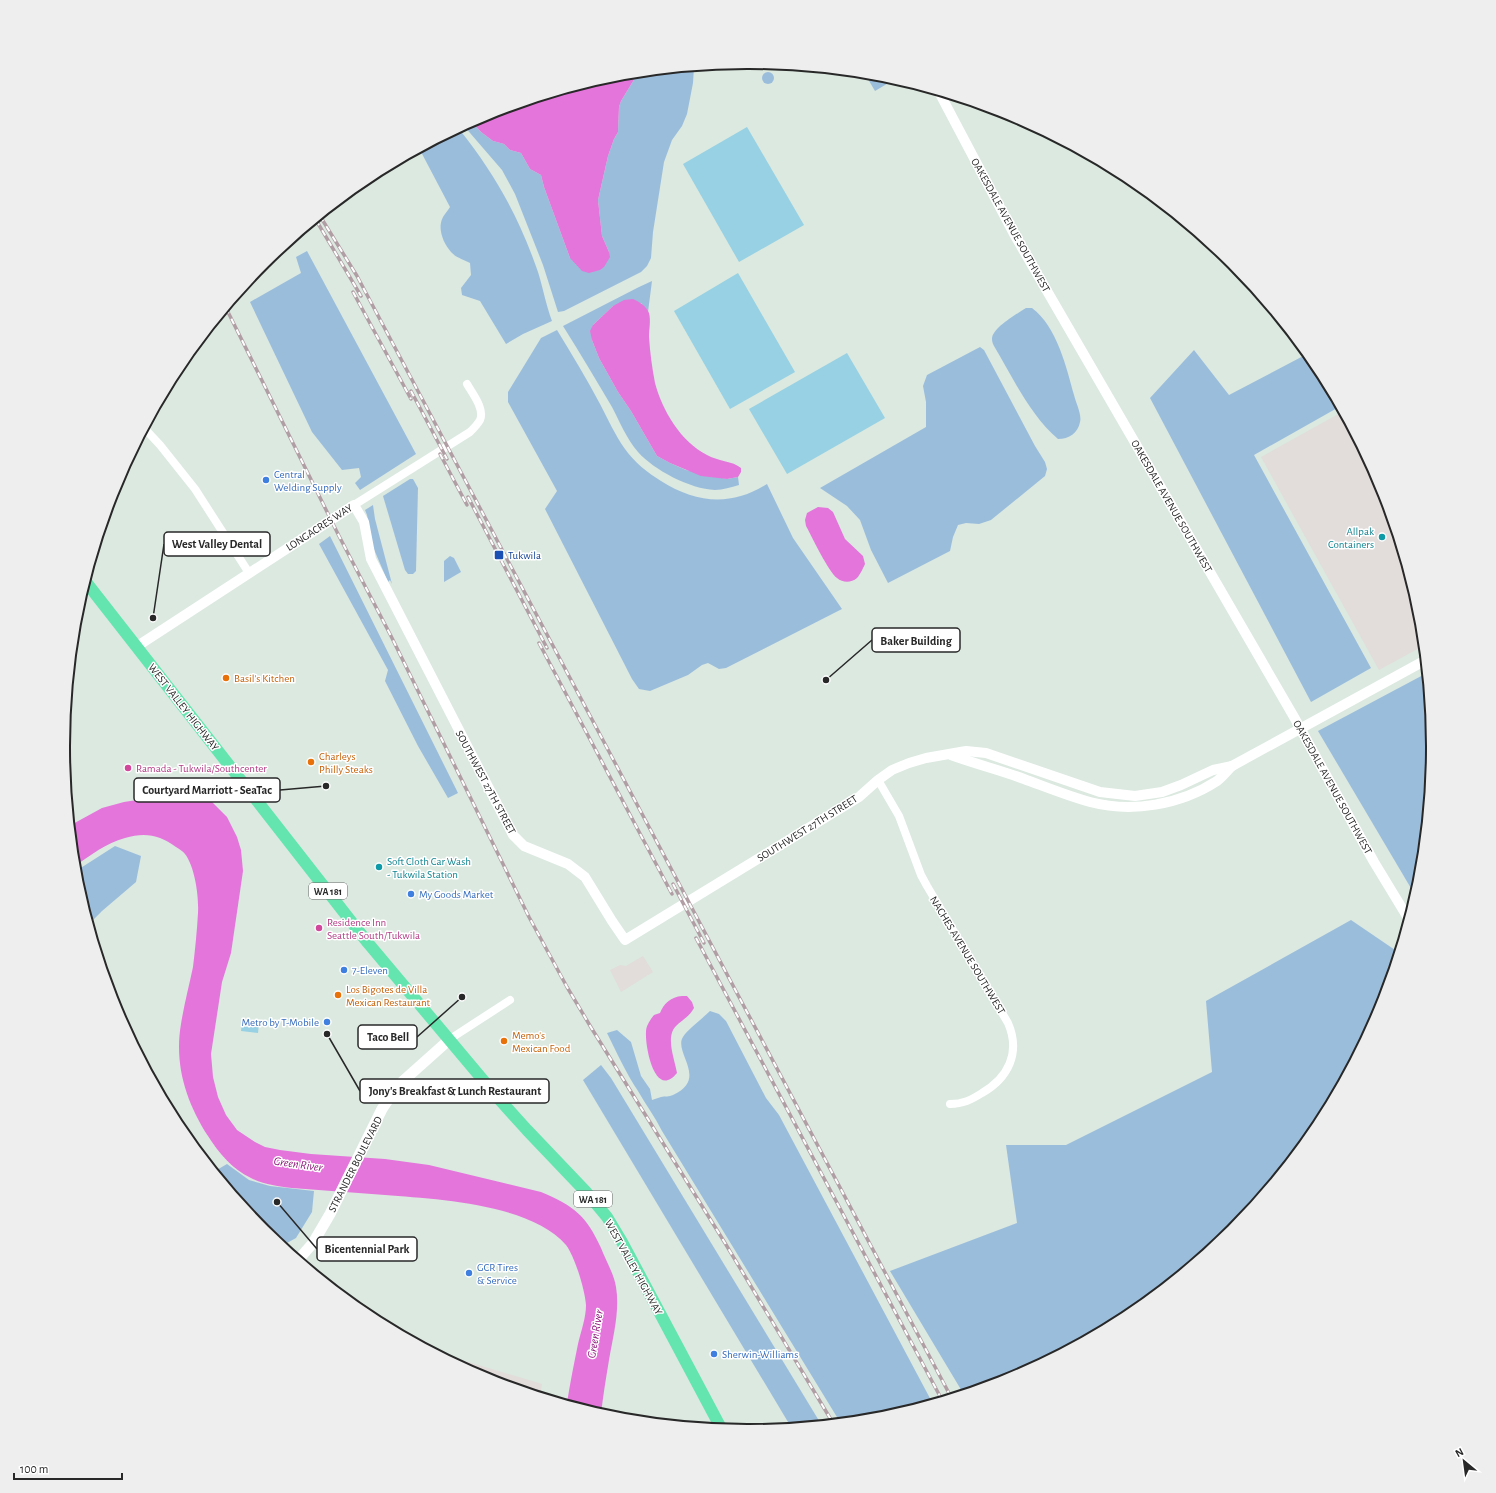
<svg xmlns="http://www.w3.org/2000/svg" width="1496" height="1493" viewBox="0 0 1496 1493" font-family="'Alegreya Sans',sans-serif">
<rect width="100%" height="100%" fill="#dbe9e0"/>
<g fill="#e2dcdb">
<path d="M1342,412L1380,485L1419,613L1423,646L1379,670L1261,457Z"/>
<path d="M643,956L653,972L621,992L610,970L620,965L626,966Z"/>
<path d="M435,1352L542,1384L540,1395L486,1379Z"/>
</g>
<g fill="#9bbddc">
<path d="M694,67L693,83L687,114L682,126L672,140L664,162L653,232L651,258L647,266L641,272L564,311L558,312L543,265L515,194L502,170L464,126L472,122L481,132L493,141L504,144L510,150L521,153L530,169L541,175L544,187L570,258L609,252L602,236L598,200L608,156L614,139L618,132L619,107L621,101L638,73Z"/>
<circle cx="768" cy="78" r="6"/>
<path d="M865,74L882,75L895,79L875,91Z"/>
<path d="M459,129C495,174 519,217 538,272C543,288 546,305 552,321L523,334L506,344L480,301L462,295L461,288L471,275L470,263C464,260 455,257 451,252C443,243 437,228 443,217C445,214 448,210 450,207L420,150Z"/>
<path d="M307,251L416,454L360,490L355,483L361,477L359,468L342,470L312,432L250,302L301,273L296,257Z"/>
<path d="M652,281L648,312L641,303L613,306L593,325L592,340L599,358L618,392L631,411L657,456L670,463L686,470L727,479L738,477L739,485C731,487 723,490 715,490C690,489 654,470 638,452C626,438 620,422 612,407C596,380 580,353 563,326L639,287Z"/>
<path d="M1026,308H1032C1057,327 1066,366 1074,395C1076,403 1082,415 1080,422C1078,433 1069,439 1058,439C1030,415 1013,378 994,346C993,344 992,342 992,339C992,328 1017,314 1026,308Z"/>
<path d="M557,330C572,355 587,379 600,404C608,419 615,435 625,449C634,462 648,473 661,481C696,503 731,507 767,484L793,538L842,609L726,668L719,669L708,663L702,665L688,675L650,691L639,689L632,679L545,509L557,491L508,402V392L541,338Z"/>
<path d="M980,347L984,350L1035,446L1045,462L1047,469L1045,476L991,520L979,524L966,523L958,525L953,537L950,551L888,583L871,550L860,520L847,506L820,488L926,427V402L923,386L927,375Z"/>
<path d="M1194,350L1229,395L1307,354L1317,366L1339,407L1254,455L1371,668L1311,702L1150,398Z"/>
<path d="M410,479H413L418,488L416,571L413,574H408L405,570L383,496Z"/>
<path d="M373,505L375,519L392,584L390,580L388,582L373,547L367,515L365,510Z"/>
<path d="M330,536L458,793L448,798L418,746L385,681L388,670L319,544Z"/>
<path d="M450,556L454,558L461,572L444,582V561Z"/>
<path d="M1425,674L1432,747L1419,880L1415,895L1318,731Z"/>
<path d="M115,846L141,856L136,882L102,911L90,923L77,880L76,871Z"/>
<path d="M1351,920L1398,952L1380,1009L1317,1127L1232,1231L1128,1316L1010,1379L963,1393L890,1271L1017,1223L1006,1145H1066L1212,1072L1206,1001Z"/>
<path d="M710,1011L719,1014L726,1021L766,1098L779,1115L932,1402L881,1418L840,1422L662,1131C655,1117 646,1105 638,1091C626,1073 617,1053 607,1033L617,1030L631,1042L641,1076L650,1089L652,1100C655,1099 658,1098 661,1097C665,1096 669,1097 673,1095C709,1079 673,1052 683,1037C687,1030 703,1018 710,1011Z"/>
<path d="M601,1065L611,1078L821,1424L791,1427L583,1080Z"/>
<path d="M227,1164L249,1180L270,1186L314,1191L312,1212L296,1238L287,1243H279L264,1230L215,1171Z"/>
</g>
<g fill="#97d1e3">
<path d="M747,127L804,225L739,262L683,164Z"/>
<path d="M738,273L795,372L730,409L674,311Z"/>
<path d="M847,353L885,418L787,474L749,409Z"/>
<path d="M242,1022L259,1023L258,1033L241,1031Z"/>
</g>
<g fill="#e475db">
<path d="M638,73L621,101L619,107L618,132L614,139L608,156L598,200L602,236L609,252L610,257L604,267L600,270L589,273L582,271L570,258L544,187L541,175L530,169L521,153L510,150L504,144L493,141L481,132L472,122L486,114L615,75Z"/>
<path d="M633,299C640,302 646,306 649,313C651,321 649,329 649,337C650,352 652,368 655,383C662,410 681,442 707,455C717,461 733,461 741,468V472L738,477L727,479L701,476L670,463L657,456L631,411L618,392L599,358L592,340L590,331L593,325L613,306L624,300Z"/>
<path d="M818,507L828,508L833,512L845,539L863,556L865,564C863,568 860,575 857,578C851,583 843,583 837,578C828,571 812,537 806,526L805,520L807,513Z"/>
<path d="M199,796L211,801L227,817L237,837L241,850L243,871L231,953L222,982L211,1054L213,1077L218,1097L226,1115L237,1130L255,1142L265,1147L280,1150L311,1154L385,1159L429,1165L541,1192C574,1206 586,1215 601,1248C606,1261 614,1274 616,1287C620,1311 613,1337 609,1360C606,1378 603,1396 601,1414L567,1403C570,1383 574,1364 578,1344C581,1331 586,1318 586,1305C585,1290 575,1257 566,1245C531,1204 437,1199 385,1195C354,1193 323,1190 292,1188C278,1186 263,1184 251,1178C233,1170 218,1152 208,1136C186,1102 174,1064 181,1024C184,1005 189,986 193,967C195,950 197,931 198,913C199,897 195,867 185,854C183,851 179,849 176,847C160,835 145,832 125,838C106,843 91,855 75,866L71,825L102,808L124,802L137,800Z"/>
<path d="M682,996H687L692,1002L694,1008C689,1017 682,1020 676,1026C665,1037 675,1060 677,1073C655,1100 645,1047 646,1032C646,1026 650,1020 654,1015L660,1013C664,1003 671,997 682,996Z"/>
</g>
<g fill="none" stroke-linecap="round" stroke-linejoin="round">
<g stroke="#fff" stroke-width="8">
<path d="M145,429L160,445L195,489L249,573"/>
<path d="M354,505L470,432C473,429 478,424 480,420C485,409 472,393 467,384"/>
<path d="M878,780L899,816L921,875L927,886L1008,1023C1021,1053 1008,1078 982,1093C971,1100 963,1104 950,1104"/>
<path d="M450,1039L510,1000"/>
</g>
<g stroke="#fff" stroke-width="10">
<path d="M939,92L1014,234L1294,717L1374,862L1408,918"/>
<path d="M136,647L354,505L364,522L371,559L513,835L524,846L568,864L585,877L612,921L625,940L859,797L878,780L892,770L909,763L926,758L966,751L986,753L1100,792L1135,796L1162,792L1181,785L1213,770L1232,766"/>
<path d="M951,755C975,764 1000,770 1024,779C1046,787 1068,796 1090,802C1132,813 1180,805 1217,781C1222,777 1227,771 1232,766L1424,661"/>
</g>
<path stroke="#fff" stroke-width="11" d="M299,1259L313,1243L330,1214L382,1109L392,1094L403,1081L450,1039"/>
<path stroke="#64e5af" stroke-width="12" d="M86,582L368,943L499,1099L527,1130L587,1193L607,1217L622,1242L721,1428"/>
<g stroke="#b19ea4" stroke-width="3.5">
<g id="rail">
<path d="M320,216L357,276L951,1397"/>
<path d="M316,220L361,296"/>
<path d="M353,292L411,399"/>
<path d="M226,308L339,536L391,636L529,917L567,987L592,1029L725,1243L833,1423"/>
<path d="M411,391L447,459"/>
<path d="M440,454L467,505"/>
<path d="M468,497L547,648"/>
<path d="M539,643L672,894"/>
<path d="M673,884L704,943"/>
<path d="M696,938L942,1400"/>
</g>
</g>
<use href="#rail" stroke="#fff" stroke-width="2" stroke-dasharray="6" stroke-linecap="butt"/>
</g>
<g fill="#3f7fe0" stroke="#fff" stroke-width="1.5">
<circle cx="266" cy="480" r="4"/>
<circle cx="411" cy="894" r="4"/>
<circle cx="344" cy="970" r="4"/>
<circle cx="327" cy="1022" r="4"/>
<circle cx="469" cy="1273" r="4"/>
<circle cx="714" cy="1354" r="4"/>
</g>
<g fill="#0f9aa8" stroke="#fff" stroke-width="1.5">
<circle cx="1382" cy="537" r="4"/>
<circle cx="379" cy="867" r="4"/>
</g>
<rect fill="#1a4fb4" stroke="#fff" stroke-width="1.5" x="494" y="550" width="10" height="10" rx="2"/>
<g fill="#e8710a" stroke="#fff" stroke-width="1.5">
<circle cx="226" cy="678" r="4"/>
<circle cx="311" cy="762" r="4"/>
<circle cx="338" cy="995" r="4"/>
<circle cx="504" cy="1041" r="4"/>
</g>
<g fill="#d1479c" stroke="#fff" stroke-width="1.5">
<circle cx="128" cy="768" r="4"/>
<circle cx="319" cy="928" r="4"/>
</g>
<g text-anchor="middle" stroke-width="3" stroke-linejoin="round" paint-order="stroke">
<g fill="#fff" stroke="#686868" stroke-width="1">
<rect x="309" y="883" width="38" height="16" rx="3"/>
<rect x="574" y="1191" width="38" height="16" rx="3"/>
</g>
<g font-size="10" font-weight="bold" fill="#282828">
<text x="328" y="895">WA 181</text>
<text x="593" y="1203">WA 181</text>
</g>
<g font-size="11" fill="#282828" stroke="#fff">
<text transform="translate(1011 225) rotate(61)" y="4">OAKESDALE AVENUE SOUTHWEST</text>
<text transform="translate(1172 506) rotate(60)" y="4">OAKESDALE AVENUE SOUTHWEST</text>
<text transform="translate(319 527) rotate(-33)" y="4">LONGACRES WAY</text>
<text transform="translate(184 707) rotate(52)" y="4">WEST VALLEY HIGHWAY</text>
<text transform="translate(486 782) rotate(62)" y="4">SOUTHWEST 27TH STREET</text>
<text transform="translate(1333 787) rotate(61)" y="4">OAKESDALE AVENUE SOUTHWEST</text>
<text transform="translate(807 828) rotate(-32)" y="4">SOUTHWEST 27TH STREET</text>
<text transform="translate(968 955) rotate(59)" y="4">NACHES AVENUE SOUTHWEST</text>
<text transform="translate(355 1164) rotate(-63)" y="4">STRANDER BOULEVARD</text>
<text transform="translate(634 1267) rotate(61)" y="4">WEST VALLEY HIGHWAY</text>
</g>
<g font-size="11" fill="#366cbe" stroke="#fff" text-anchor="start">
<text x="274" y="478">Central<tspan x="274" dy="13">Welding Supply</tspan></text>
<text x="419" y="898">My Goods Market</text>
<text x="352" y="974">7-Eleven</text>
<text x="319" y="1026" text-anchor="end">Metro by T-Mobile</text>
<text x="477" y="1271">GCR Tires<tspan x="477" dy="13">&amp; Service</tspan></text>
<text x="722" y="1358">Sherwin-Williams</text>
</g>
<g font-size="11" fill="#0d838f" stroke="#fff" text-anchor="end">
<text x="1374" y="535">Allpak<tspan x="1374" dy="13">Containers</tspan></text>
<text x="387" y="865" text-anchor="start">Soft Cloth Car Wash<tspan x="387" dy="13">- Tukwila Station</tspan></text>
</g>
<g font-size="11" fill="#164399" stroke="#fff" text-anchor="start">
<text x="508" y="559">Tukwila</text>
</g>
<g font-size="11" fill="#c56008" stroke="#fff" text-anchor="start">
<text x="234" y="682">Basil's Kitchen</text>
<text x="319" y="760">Charleys<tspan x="319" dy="13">Philly Steaks</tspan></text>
<text x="346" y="993">Los Bigotes de Villa<tspan x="346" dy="13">Mexican Restaurant</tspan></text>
<text x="512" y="1039">Memo's<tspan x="512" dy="13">Mexican Food</tspan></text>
</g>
<g font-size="11" fill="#b23c85" stroke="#fff" text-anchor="start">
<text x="136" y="772">Ramada - Tukwila/Southcenter</text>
<text x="327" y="926">Residence Inn<tspan x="327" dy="13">Seattle South/Tukwila</tspan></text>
</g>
<g font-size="12" font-style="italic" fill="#8d177a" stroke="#fff">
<text transform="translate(298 1164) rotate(8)" y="4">Green River</text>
<text transform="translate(595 1334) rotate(-81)" y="4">Green River</text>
</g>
</g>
<path d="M0 0H1496V1493H0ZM747 69H749A677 677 0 0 1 1426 746V747A677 677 0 0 1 749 1424H747A677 677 0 0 1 70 747V746A677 677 0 0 1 747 69Z" fill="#eee" fill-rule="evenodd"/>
<path fill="none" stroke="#282828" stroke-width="2" d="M747 69H749A677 677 0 0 1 1426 746V747A677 677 0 0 1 749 1424H747A677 677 0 0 1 70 747V746A677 677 0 0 1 747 69Z"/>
<path fill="none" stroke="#282828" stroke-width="1.5" d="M153 618L164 544M826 680L872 640M326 786L280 790M462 997L417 1037M327 1034L360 1091M277 1202L317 1249"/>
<g fill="#282828" stroke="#fff" stroke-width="1.5">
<circle cx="153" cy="618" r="4"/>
<circle cx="826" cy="680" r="4"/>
<circle cx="326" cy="786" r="4"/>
<circle cx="462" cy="997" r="4"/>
<circle cx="327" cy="1034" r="4"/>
<circle cx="277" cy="1202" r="4"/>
</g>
<g fill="#fff" stroke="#282828" stroke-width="1.5">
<rect x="164" y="532" width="106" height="24" rx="4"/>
<rect x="872" y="628" width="88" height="24" rx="4"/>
<rect x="134" y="778" width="146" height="24" rx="4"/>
<rect x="358" y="1025" width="59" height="24" rx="4"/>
<rect x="360" y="1079" width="189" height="24" rx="4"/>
<rect x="317" y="1237" width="100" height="24" rx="4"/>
</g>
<g font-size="12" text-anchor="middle" font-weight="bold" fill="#282828">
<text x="217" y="548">West Valley Dental</text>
<text x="916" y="645">Baker Building</text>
<text x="207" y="794">Courtyard Marriott - SeaTac</text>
<text x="388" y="1041">Taco Bell</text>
<text x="455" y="1095">Jony's Breakfast &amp; Lunch Restaurant</text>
<text x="367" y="1253">Bicentennial Park</text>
</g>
<g transform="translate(1464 1461) rotate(331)" stroke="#ffffff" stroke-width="3" paint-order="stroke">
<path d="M0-3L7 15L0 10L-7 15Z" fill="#282828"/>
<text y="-6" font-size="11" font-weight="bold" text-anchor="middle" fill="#282828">N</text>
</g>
<path d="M14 1473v6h108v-6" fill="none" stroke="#282828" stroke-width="2"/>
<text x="20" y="1473" font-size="12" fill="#282828" stroke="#ffffff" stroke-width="3" paint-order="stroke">100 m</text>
</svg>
